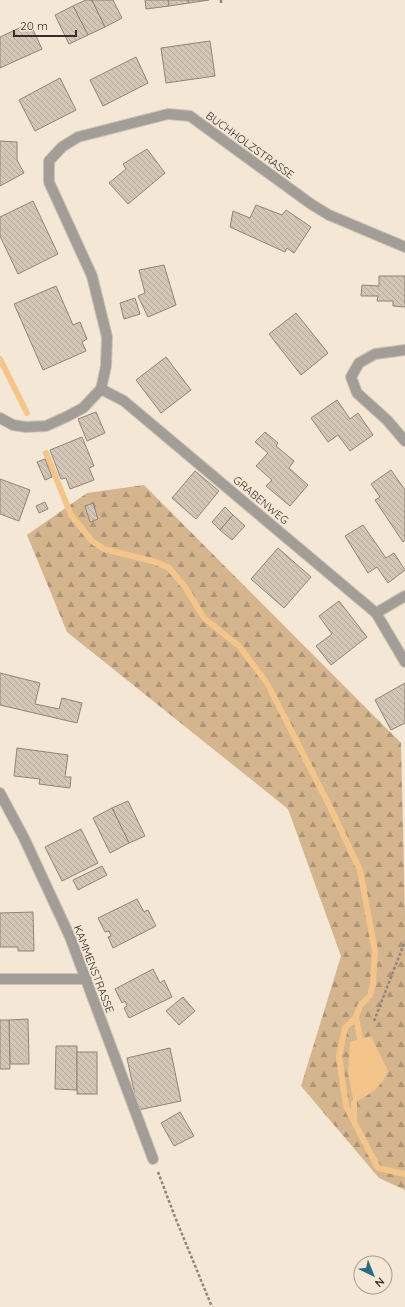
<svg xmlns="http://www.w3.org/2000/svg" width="405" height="1307" viewBox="0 0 405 1307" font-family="Quicksand,sans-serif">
<defs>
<pattern id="forest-firs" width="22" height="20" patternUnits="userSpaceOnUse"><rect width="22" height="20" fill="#d4b58e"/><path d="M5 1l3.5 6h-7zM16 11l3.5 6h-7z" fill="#ad9474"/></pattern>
<pattern id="building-back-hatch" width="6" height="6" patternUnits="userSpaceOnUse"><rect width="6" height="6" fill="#d4c6b6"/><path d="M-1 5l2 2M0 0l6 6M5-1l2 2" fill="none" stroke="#b7aa9c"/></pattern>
</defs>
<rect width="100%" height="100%" fill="#f4e7d6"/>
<path fill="url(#forest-firs)" d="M144,485L401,743L405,915V1190L379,1178L301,1086L341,956L288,809L67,632L27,535L87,493Z"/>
<path fill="#f3c58b" d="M371,1036L388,1071C381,1088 369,1095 354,1103L348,1073L350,1042Z"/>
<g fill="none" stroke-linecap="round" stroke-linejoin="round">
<g stroke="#f3c58b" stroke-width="6">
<path d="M0,359L27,413"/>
<path d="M46,453L71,515L92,541L104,549L156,562L169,568L185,587L204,618L239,646L267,683L330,807L360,870L375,951L373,984L370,995L360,1006L356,1017L345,1028L339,1056L346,1106L378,1168L405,1174"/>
<path d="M356,1017L360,1039"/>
<path d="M354,1119V1103"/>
</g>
</g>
<g fill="url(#building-back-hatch)" stroke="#918475">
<path d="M86,0H92L105,27L88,35L73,6Z"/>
<path d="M92,0H113L122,18L105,27Z"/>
<path d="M145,0H168L169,6L146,9Z"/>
<path d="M168,0H188L189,3L169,6Z"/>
<path d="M188,0H209L189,3Z"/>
<path d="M73,6L88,35L69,44L55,15Z"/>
<path d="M30,23L42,49L0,68V37Z"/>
<path d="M210,41L215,76L166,83L161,48Z"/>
<path d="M136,57L148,83L103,106L90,80Z"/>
<path d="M60,78L76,110L35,131L19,100Z"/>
<path d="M0,141L17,142V160L24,173L0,186Z"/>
<path d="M147,149L165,173L128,204L109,183L126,169L123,164Z"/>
<path d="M33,201L58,254L18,274L0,236V217Z"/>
<path d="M256,205L282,215L286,210L311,227L294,253L287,248L285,252L230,227L233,211L250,218Z"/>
<path d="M164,265L176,305L148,317L138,296L145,293L139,270Z"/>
<path d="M379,276H405V307L393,306V301H377L378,296H361L362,285L379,286Z"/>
<path d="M56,286L73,325L80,322L87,339L82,342L86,351L43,370L14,304Z"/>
<path d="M135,298L140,314L124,319L120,303Z"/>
<path d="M296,313L328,353L301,375L269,334Z"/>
<path d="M166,357L191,390L161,413L136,380Z"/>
<path d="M337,400L350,419L358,413L373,435L350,451L338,435L328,442L311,418Z"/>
<path d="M96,412L105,433L87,441L78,419Z"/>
<path d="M265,432L278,443L276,446L294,461L289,468L308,485L290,506L266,486L272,480L256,466L268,453L255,442Z"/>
<path d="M82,437L94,466L89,468L94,480L70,489L66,478L61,479L50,450Z"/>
<path d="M45,459L52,477L45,480L37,462Z"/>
<path d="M391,470L405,490V540L403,542L375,500L380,497L371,484Z"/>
<path d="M195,471L219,491L196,519L172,498Z"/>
<path d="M0,479L30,490L19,521L0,514Z"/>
<path d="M45,502L48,509L39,513L36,506Z"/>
<path d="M93,503L98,519L90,522L85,506Z"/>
<path d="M225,507L233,515L220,530L212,522Z"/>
<path d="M233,515L245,526L232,540L220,530Z"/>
<path d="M363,525L386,558L394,553L405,570L388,583L377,567L368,573L345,536Z"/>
<path d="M278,548L311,577L284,608L251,579Z"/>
<path d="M339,601L367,637L331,665L316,646L332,634L319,616Z"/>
<path d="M0,673L40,683L35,704L59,709L62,698L82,703L77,723L0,705Z"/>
<path d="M405,683V723L391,730L375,700Z"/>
<path d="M17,748L68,755L65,777H71L70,788L39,784L40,779L14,776Z"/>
<path d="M128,801L145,836L129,843L112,808Z"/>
<path d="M112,808L129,843L110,853L93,818Z"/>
<path d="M81,829L98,863L62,881L45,847Z"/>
<path d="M102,866L107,875L78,890L73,880Z"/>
<path d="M137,899L144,912L148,910L156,926L113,948L108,937L111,936L109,931L105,932L98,918Z"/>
<path d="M33,912L34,951H18V947H0V913Z"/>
<path d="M153,969L160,983L164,980L172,997L129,1018L124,1008L127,1006L125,1001L122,1003L115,989Z"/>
<path d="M183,997L195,1011L179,1025L166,1011Z"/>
<path d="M28,1019L29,1064H10L9,1020Z"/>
<path d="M0,1020H9L10,1069H0Z"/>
<path d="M56,1046H77V1090L55,1089Z"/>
<path d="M170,1048L181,1101L138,1110L127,1058Z"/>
<rect x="77" y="1052" width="20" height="42"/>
<path d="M180,1112L194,1136L174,1146L161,1123Z"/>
</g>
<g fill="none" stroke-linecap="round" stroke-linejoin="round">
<g stroke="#cec2b3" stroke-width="12">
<g id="street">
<path d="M405,350L375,354L359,363L351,377L357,393L387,420L405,441"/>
<path d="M101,389L124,401L376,613L405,596"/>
<path d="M0,418L13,425L26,427L46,426L66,417L83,408L101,389L106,366L107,337L92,276L49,182V161L62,147L78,137L168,114L190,116L311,204L329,215L405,247"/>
<path d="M376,613L405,662"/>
<path d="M0,793L24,838L70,937L153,1159"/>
<path d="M0,979H86"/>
</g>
</g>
<g stroke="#90867b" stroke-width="2.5" stroke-dasharray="3 2" stroke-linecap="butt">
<path d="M221,0V4"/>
<path d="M374,1021L405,941"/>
<path d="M158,1172L175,1217L212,1307"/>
</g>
<use href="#street" stroke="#a29d96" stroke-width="10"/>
</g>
<g text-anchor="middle" stroke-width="3.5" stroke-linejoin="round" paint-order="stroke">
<g font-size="11" fill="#352f29" stroke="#f4e7d6">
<text transform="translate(250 145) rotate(36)" y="4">BUCHHOLZSTRASSE</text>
<text transform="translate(261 500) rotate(40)" y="4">GRABENWEG</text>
<text transform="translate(94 969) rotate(69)" y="4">KAMMENSTRASSE</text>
</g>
</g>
<g transform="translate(373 1275) rotate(137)"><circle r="19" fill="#f4e7d6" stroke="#a89d91"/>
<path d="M0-3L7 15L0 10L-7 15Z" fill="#2c6b80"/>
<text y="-6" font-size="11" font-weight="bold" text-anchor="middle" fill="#352f29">N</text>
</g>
<path d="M14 30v6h62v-6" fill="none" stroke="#352f29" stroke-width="2"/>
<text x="20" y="30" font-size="12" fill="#352f29" stroke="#f4e7d6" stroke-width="3" paint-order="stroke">20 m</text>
</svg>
